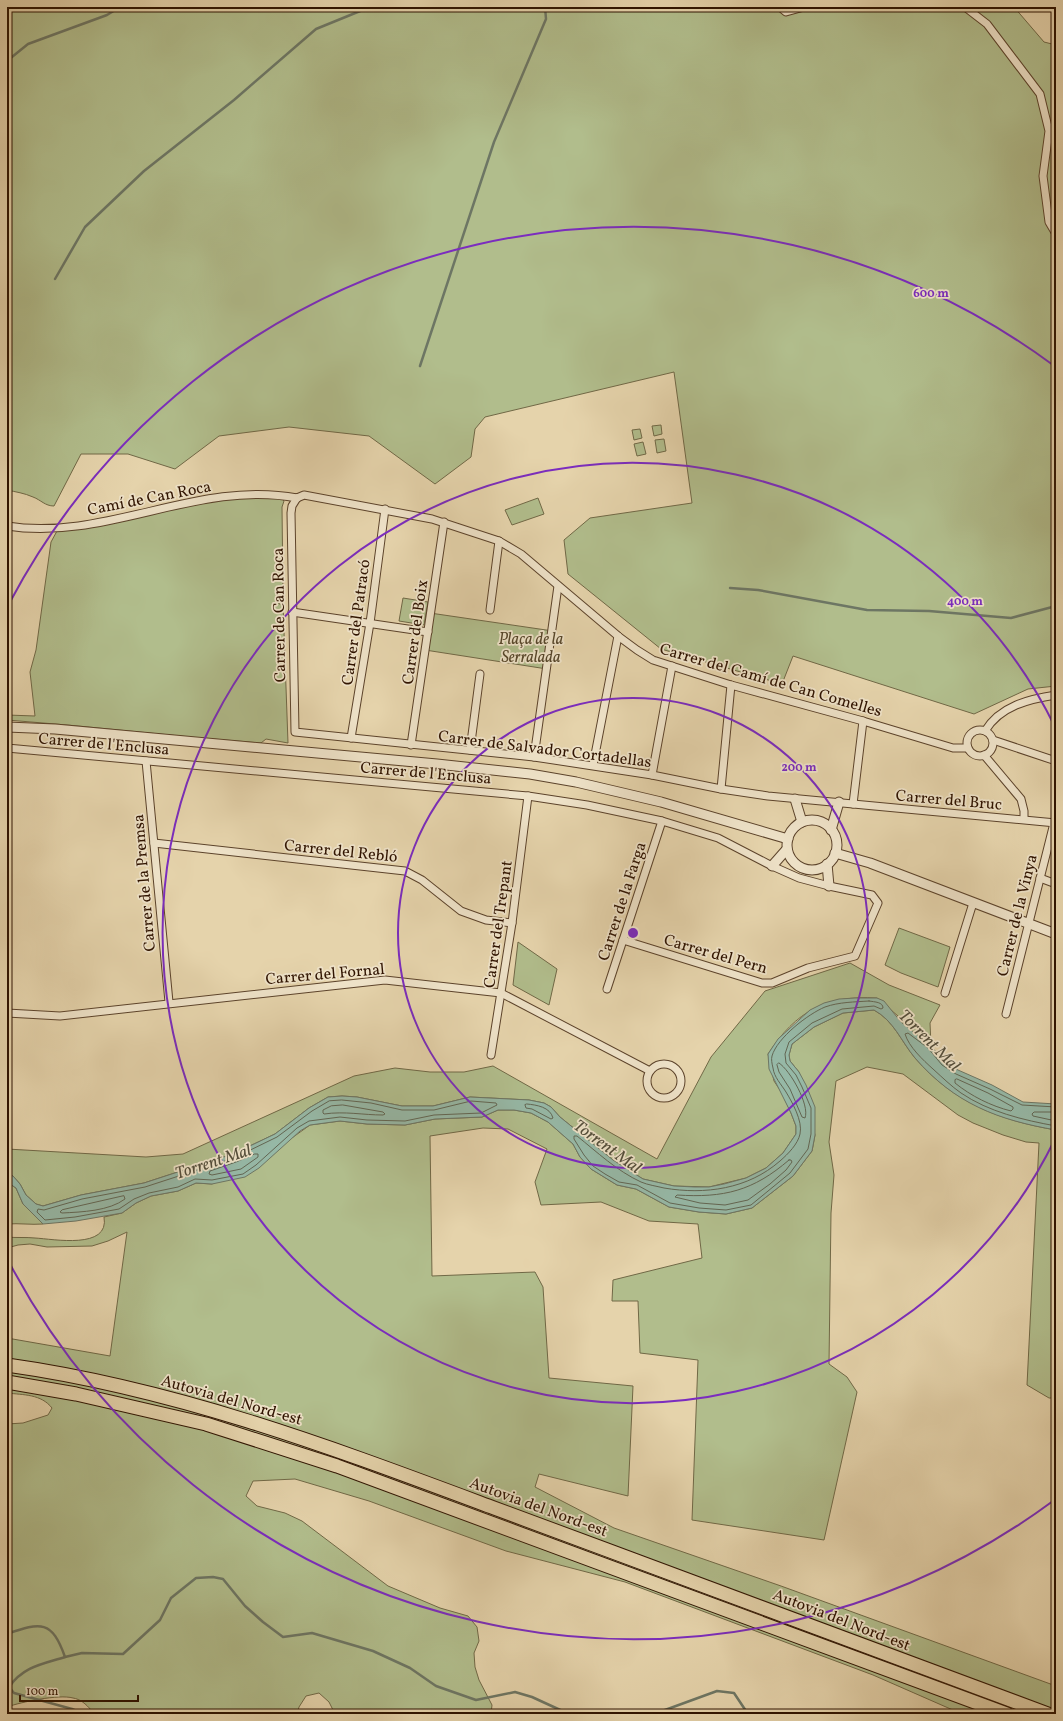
<svg xmlns="http://www.w3.org/2000/svg" width="1063" height="1721" viewBox="0 0 1063 1721" font-family="Vollkorn,serif">
<rect width="100%" height="100%" fill="#e5d3ab"/>
<filter id="stains"><feTurbulence type="fractalNoise" baseFrequency=".005" numOctaves="4"/><feColorMatrix values="0 0 0 0 .2 0 0 0 0 .09 0 0 0 0 .02 0 0 0 .5 -.17"/></filter>
<radialGradient id="worn" r=".72"><stop offset=".6" stop-color="#630" stop-opacity="0"/><stop offset="1" stop-color="#630" stop-opacity=".3"/></radialGradient>
<g fill="#b1bd8c" stroke="#706846">
<path d="M7,7H1014L1044,42L1056,45V686L1028,689L974,714L793,656L782,684L661,649L568,574L564,540L590,518L692,503L674,372L485,417L475,429L471,457L435,484L369,436L289,427L219,436L175,469L128,454H81L54,506C45,506 41,500 33,497C24,493 16,492 7,490Z"/>
<path d="M661,425L662,434L654,436L652,426Z"/>
<path d="M640,429L642,438L634,440L632,430Z"/>
<path d="M664,439L666,451L657,453L655,440Z"/>
<path d="M643,442L646,454L637,456L634,444Z"/>
<path d="M281,497L284,501L282,507L283,595L279,596V604H283L288,743L266,739L261,743C176,737 92,726 7,720V715L35,716L30,672L36,650L51,542L57,531L230,498Z"/>
<path d="M538,498L544,514L512,525L505,510Z"/>
<path d="M403,598L428,602L424,625L399,621Z"/>
<path d="M430,613L553,631L547,669L425,650Z"/>
<path d="M899,928L950,947L938,987L901,973L885,965Z"/>
<path d="M518,942L557,969L549,1005L513,985Z"/>
<path d="M850,963L889,985L940,1005L930,1023L931,1046L901,1022L898,1016L877,998C826,995 796,1011 768,1054L774,1081L782,1093L791,1113L796,1126V1134L783,1153L766,1168L746,1178L709,1187L674,1186L643,1179L613,1160L560,1117L551,1107L544,1103L529,1100L470,1097L433,1106H402L357,1097L342,1096L328,1097L309,1108L275,1134L233,1154L144,1183L81,1195L43,1206L36,1204L26,1195L20,1184L13,1176L7,1174V1149L146,1157L183,1154L354,1076L395,1068L430,1072H464L493,1066L657,1159L711,1057L765,991Z"/>
<path d="M874,1010C894,1021 901,1041 915,1058C954,1103 999,1120 1056,1130V1249L1052,1331L1056,1332V1398H1049L1027,1385L1039,1143L1026,1142L1003,1135L973,1123L958,1115L903,1074L867,1067L836,1081L829,1142L834,1175L831,1213L829,1364L847,1377L857,1392L824,1540L692,1520L698,1360L640,1353L638,1301H612L613,1280L702,1258L698,1224L649,1221L601,1202L541,1205L535,1182L547,1149L508,1129L483,1128L430,1136L432,1276L535,1272L543,1287L549,1378L633,1386L628,1496L539,1474L535,1487L614,1528L781,1586L1056,1686V1714H962L873,1675L625,1582L506,1551L369,1501L295,1479L253,1481L246,1496L257,1506L285,1513L302,1521L388,1586L440,1608L468,1616L477,1627L479,1641L474,1653L475,1667L479,1680L492,1705L491,1714H335L329,1702L319,1693L306,1696L299,1707L297,1714H90L91,1710C86,1704 80,1699 73,1698C59,1694 21,1702 7,1707V1424L23,1423L48,1415L52,1408C41,1394 24,1395 7,1393V1338L110,1356L127,1232L108,1241L92,1246L47,1247L30,1244L18,1245L7,1248V1237C16,1238 26,1237 35,1238C53,1239 110,1250 104,1217L122,1213L136,1203L151,1196L178,1191L196,1183L212,1184L282,1145L310,1125L340,1121L367,1124L405,1125L435,1119L482,1117L498,1110H514L531,1113L548,1122L573,1144L580,1157L591,1169L617,1185L636,1189L669,1207L699,1212L726,1214L752,1208L793,1176L812,1151L815,1135L799,1072L790,1061L789,1055L792,1044L814,1027L843,1013Z"/>
<path d="M7,1182L16,1188L23,1204L43,1224C31,1225 19,1223 7,1224Z"/>
</g>
<path fill="#96b8a6" stroke="#6d7664" d="M855,998H877L884,1001L901,1022L931,1046L945,1062L958,1070L992,1085L1023,1102L1056,1104V1130C998,1120 955,1104 915,1058C901,1041 894,1021 874,1010L843,1013L814,1027L792,1044L789,1055L790,1061L799,1072L806,1085L815,1107V1135L812,1151L793,1176L752,1208L726,1214L699,1212L669,1207L636,1189L617,1185L591,1169L580,1157L573,1144L548,1122L531,1113L514,1110H498L482,1117L435,1119L405,1125L367,1124L340,1121L310,1125L300,1131L259,1168L245,1177L212,1184L196,1183L178,1191L151,1196L136,1203L122,1213L76,1221L43,1224L23,1204L16,1188L7,1182V1174L13,1176L20,1184L26,1195L36,1204L43,1206L81,1195L144,1183L233,1154L275,1134L309,1108L328,1097L342,1096L357,1097L402,1106H433L470,1097L529,1100L544,1103L551,1107L560,1117L613,1160L643,1179L674,1186L695,1187H709L724,1184L746,1178L766,1168L783,1153L796,1134V1126L791,1113L769,1069L768,1054L778,1039L810,1010L824,1003L839,999Z"/>
<g fill="none" stroke-linecap="round" stroke-linejoin="round">
<g stroke="#626653" stroke-width="1">
<path d="M869,1001C875,1002 883,1002 883,1008L881,1009L874,1006L842,1009L812,1023L789,1042L785,1054L786,1063L796,1075L802,1087L811,1108V1134L808,1149L790,1173L751,1205L726,1210L699,1208L670,1203L637,1185L619,1182L605,1174L593,1166L584,1155L574,1139V1136H577C597,1152 617,1171 641,1182C648,1185 656,1186 664,1188C705,1195 748,1189 780,1161C788,1154 798,1144 800,1134C803,1121 792,1102 786,1092C781,1084 774,1077 773,1068C772,1064 771,1059 772,1056C777,1038 808,1014 825,1007C839,1002 855,1002 869,1001Z"/>
<path d="M779,1063C790,1070 810,1105 805,1118L802,1117L790,1089L779,1072L777,1065Z"/>
<path d="M957,1079L988,1093L1013,1107V1109L1011,1111C991,1106 971,1096 955,1083V1080Z"/>
<path d="M342,1100L371,1103L402,1110H434L471,1101L496,1103L497,1105L481,1113L434,1115L405,1121L367,1120L340,1117L309,1121L297,1128L256,1165L243,1174L212,1180L195,1179L178,1187L149,1193L134,1199L119,1209L75,1217L45,1220L37,1212L38,1209L44,1210L82,1199L145,1187L234,1158L277,1137L312,1111L329,1101Z"/>
<path d="M527,1104C537,1105 550,1107 553,1118L551,1119L532,1109L526,1108L525,1105Z"/>
<path d="M343,1105L383,1112L385,1114L383,1115C363,1115 345,1111 324,1114L323,1113V1110L331,1106Z"/>
<path d="M1056,1107L1022,1105L990,1089L956,1074L942,1065L928,1048L908,1033L905,1034C909,1047 923,1060 933,1069C943,1078 951,1086 961,1093C989,1112 1023,1120 1056,1126"/>
<path d="M1056,1112H1034L1032,1114L1033,1116L1056,1121"/>
<path d="M255,1154H258V1157L241,1169L212,1175L209,1174L210,1171L236,1162Z"/>
<path d="M789,1160H791L792,1162L786,1170L770,1184L748,1200L725,1205L700,1203L675,1197L677,1195C724,1198 753,1191 789,1160Z"/>
<path d="M124,1196L125,1199C109,1211 82,1212 62,1213L60,1212L62,1210Z"/>
</g>
<g stroke="#6d7664" stroke-width="2.5">
<path d="M7,61L28,44L107,15L120,7"/>
<path d="M55,279L85,227L144,171L234,100L316,29L370,7"/>
<path d="M420,366L494,142L546,19L545,7"/>
<path d="M730,588L758,590L867,610L929,611L1011,618L1056,606"/>
<path d="M7,1634C41,1622 52,1620 65,1657L82,1653L123,1654L160,1620L171,1598L196,1578L213,1577L223,1579L245,1606L263,1622L283,1637L312,1633L373,1651L410,1668L436,1686L476,1700L515,1692L532,1697L569,1714"/>
<path d="M65,1657C43,1664 24,1666 9,1687L14,1693L72,1709L83,1714"/>
<path d="M654,1714L717,1691L734,1693L748,1714"/>
</g>
<g stroke="#5c432b" stroke-width="9">
<g id="minor">
<path d="M780,7L786,12L804,7"/>
<path d="M965,7L987,24L1040,94L1049,131L1043,176L1049,222L1056,234"/>
<path d="M297,498L292,506L291,513L295,732L534,757L652,775L721,789L768,796L1056,823"/>
<path d="M297,498L304,495L432,519L499,541L521,554L618,636L637,650L653,660L731,685L863,721L953,748H968"/>
<path d="M7,526C105,542 199,479 297,498"/>
<path d="M490,610L499,541"/>
<path d="M292,612L428,632"/>
<circle cx="980" cy="743" r="13"/>
<path d="M985,731C1000,706 1029,699 1056,695"/>
<path d="M351,738L370,623L385,509"/>
<path d="M993,740L1056,761"/>
<path d="M411,745L444,522"/>
<path d="M7,748L528,796L587,805L662,821L718,838L772,866L799,878L829,886L872,895L878,903L855,956L808,968L772,983H762L623,940"/>
<path d="M470,750L480,674"/>
<path d="M984,755L1021,799L1024,811V819"/>
<path d="M534,757L558,586"/>
<path d="M146,761L169,1002"/>
<path d="M593,765L618,636"/>
<path d="M652,775L672,666"/>
<path d="M721,789L731,685"/>
<path d="M853,804L863,721"/>
<path d="M154,843L405,871L422,880L461,911L486,920L512,923"/>
<path d="M1040,878L1056,884"/>
<path d="M607,989L662,821"/>
<path d="M945,993L973,903"/>
<path d="M7,1013L60,1016L385,980L501,993L650,1071"/>
<path d="M1006,1014L1054,823"/>
<path d="M491,1055L512,923L528,796"/>
<circle cx="664" cy="1081" r="17"/>
</g>
</g>
<g stroke="#5c432b" stroke-width="11">
<g id="tertiary">
<path d="M7,727L55,729L437,764L530,774L576,782L661,802L788,839"/>
<path d="M795,799L802,822"/>
<circle cx="812" cy="845" r="25"/>
<path d="M831,830L839,802"/>
<path d="M835,853L870,863L1056,934"/>
<path d="M827,864L829,886"/>
<path d="M772,866L787,849"/>
</g>
</g>
<g stroke="#2f1300" stroke-width="15">
<g id="motorway">
<path d="M7,1365C178,1389 333,1448 494,1508C679,1576 863,1647 1048,1714"/>
<path d="M7,1382L76,1394L206,1424L337,1466L1007,1714"/>
</g>
</g>
<use href="#minor" stroke="#eee2c8" stroke-width="7"/>
<use href="#tertiary" stroke="#eee2c8" stroke-width="9"/>
<use href="#motorway" stroke="#e5d3ab" stroke-width="13"/>
</g>
<g fill="none" stroke="#7b2cbf" stroke-width="2">
<circle cx="633" cy="933" r="235"/>
<path d="M1055 1139A470 470 0 1 1 1055 727"/>
<path d="M1053 1501A706 706 0 0 1 10 1264M10 602A706 706 0 0 1 1053 365"/>
</g>
<g text-anchor="middle" stroke-width="3.5" stroke-linejoin="round" paint-order="stroke">
<g font-size="16" fill="#2f1300" stroke="#eee2c8">
<text transform="translate(149 497) rotate(-11)" y="6">Camí de Can Roca</text>
<text transform="translate(278 615) rotate(-91)" y="6">Carrer de Can Roca</text>
<text transform="translate(355 622) rotate(-82)" y="6">Carrer del Patracó</text>
<text transform="translate(414 632) rotate(-82)" y="6">Carrer del Boix</text>
<text transform="translate(771 679) rotate(16)" y="6">Carrer del Camí de Can Comelles</text>
<text transform="translate(104 743) rotate(5)" y="6">Carrer de l'Enclusa</text>
<text transform="translate(545 748) rotate(7)" y="6">Carrer de Salvador Cortadellas</text>
<text transform="translate(426 772) rotate(5)" y="6">Carrer de l'Enclusa</text>
<text transform="translate(949 799) rotate(5)" y="6">Carrer del Bruc</text>
<text transform="translate(341 850) rotate(6)" y="6">Carrer del Rebló</text>
<text transform="translate(143 883) rotate(-95)" y="6">Carrer de la Premsa</text>
<text transform="translate(621 901) rotate(-72)" y="6">Carrer de la Farga</text>
<text transform="translate(1016 915) rotate(-76)" y="6">Carrer de la Vinya</text>
<text transform="translate(497 924) rotate(-82)" y="6">Carrer del Trepant</text>
<text transform="translate(716 953) rotate(16)" y="6">Carrer del Pern</text>
<text transform="translate(325 973) rotate(-5)" y="6">Carrer del Fornal</text>
<text transform="translate(232 1399) rotate(16)" y="6">Autovia del Nord-est</text>
<text transform="translate(539 1506) rotate(20)" y="6">Autovia del Nord-est</text>
<text transform="translate(842 1619) rotate(21)" y="6">Autovia del Nord-est</text>
</g>
<g font-size="16" font-style="italic" fill="#56462a" stroke="#eee2c8">
<text x="531" y="644">Plaça de la<tspan x="531" dy="18">Serralada</tspan></text>
</g>
<g font-size="17" font-style="italic" fill="#534d3a" stroke="#eee2c8">
<text transform="translate(930 1040) rotate(45)" y="6">Torrent Mal</text>
<text transform="translate(608 1146) rotate(36)" y="6">Torrent Mal</text>
<text transform="translate(213 1161) rotate(-18)" y="6">Torrent Mal</text>
</g>
</g>
<circle cx="633" cy="933" r="6" fill="#7b2cbf" stroke="#eee2c8" stroke-width="2"/>
<g font-size="12" text-anchor="middle" font-weight="bold" fill="#7b2cbf" stroke="#eee2c8" stroke-width="3.5" stroke-linejoin="round" paint-order="stroke">
<text x="931" y="297">600 m</text>
<text x="965" y="605">400 m</text>
<text x="799" y="771">200 m</text>
</g>
<rect width="1063" height="1721" fill="none" stroke="#e5d3ab" stroke-width="24"/>
<rect x="8" y="8" width="1047" height="1705" fill="none" stroke="#2f1300" stroke-width="2"/>
<rect x="12" y="12" width="1039" height="1697" fill="none" stroke="#2f1300"/>
<path d="M20 1695v6h118v-6" fill="none" stroke="#2f1300" stroke-width="2"/>
<text x="26" y="1695" font-size="12" fill="#2f1300" stroke="#eee2c8" stroke-width="3" paint-order="stroke">100 m</text>
<rect width="100%" height="100%" filter="url(#stains)"/>
<rect width="100%" height="100%" fill="url(#worn)"/>
</svg>
